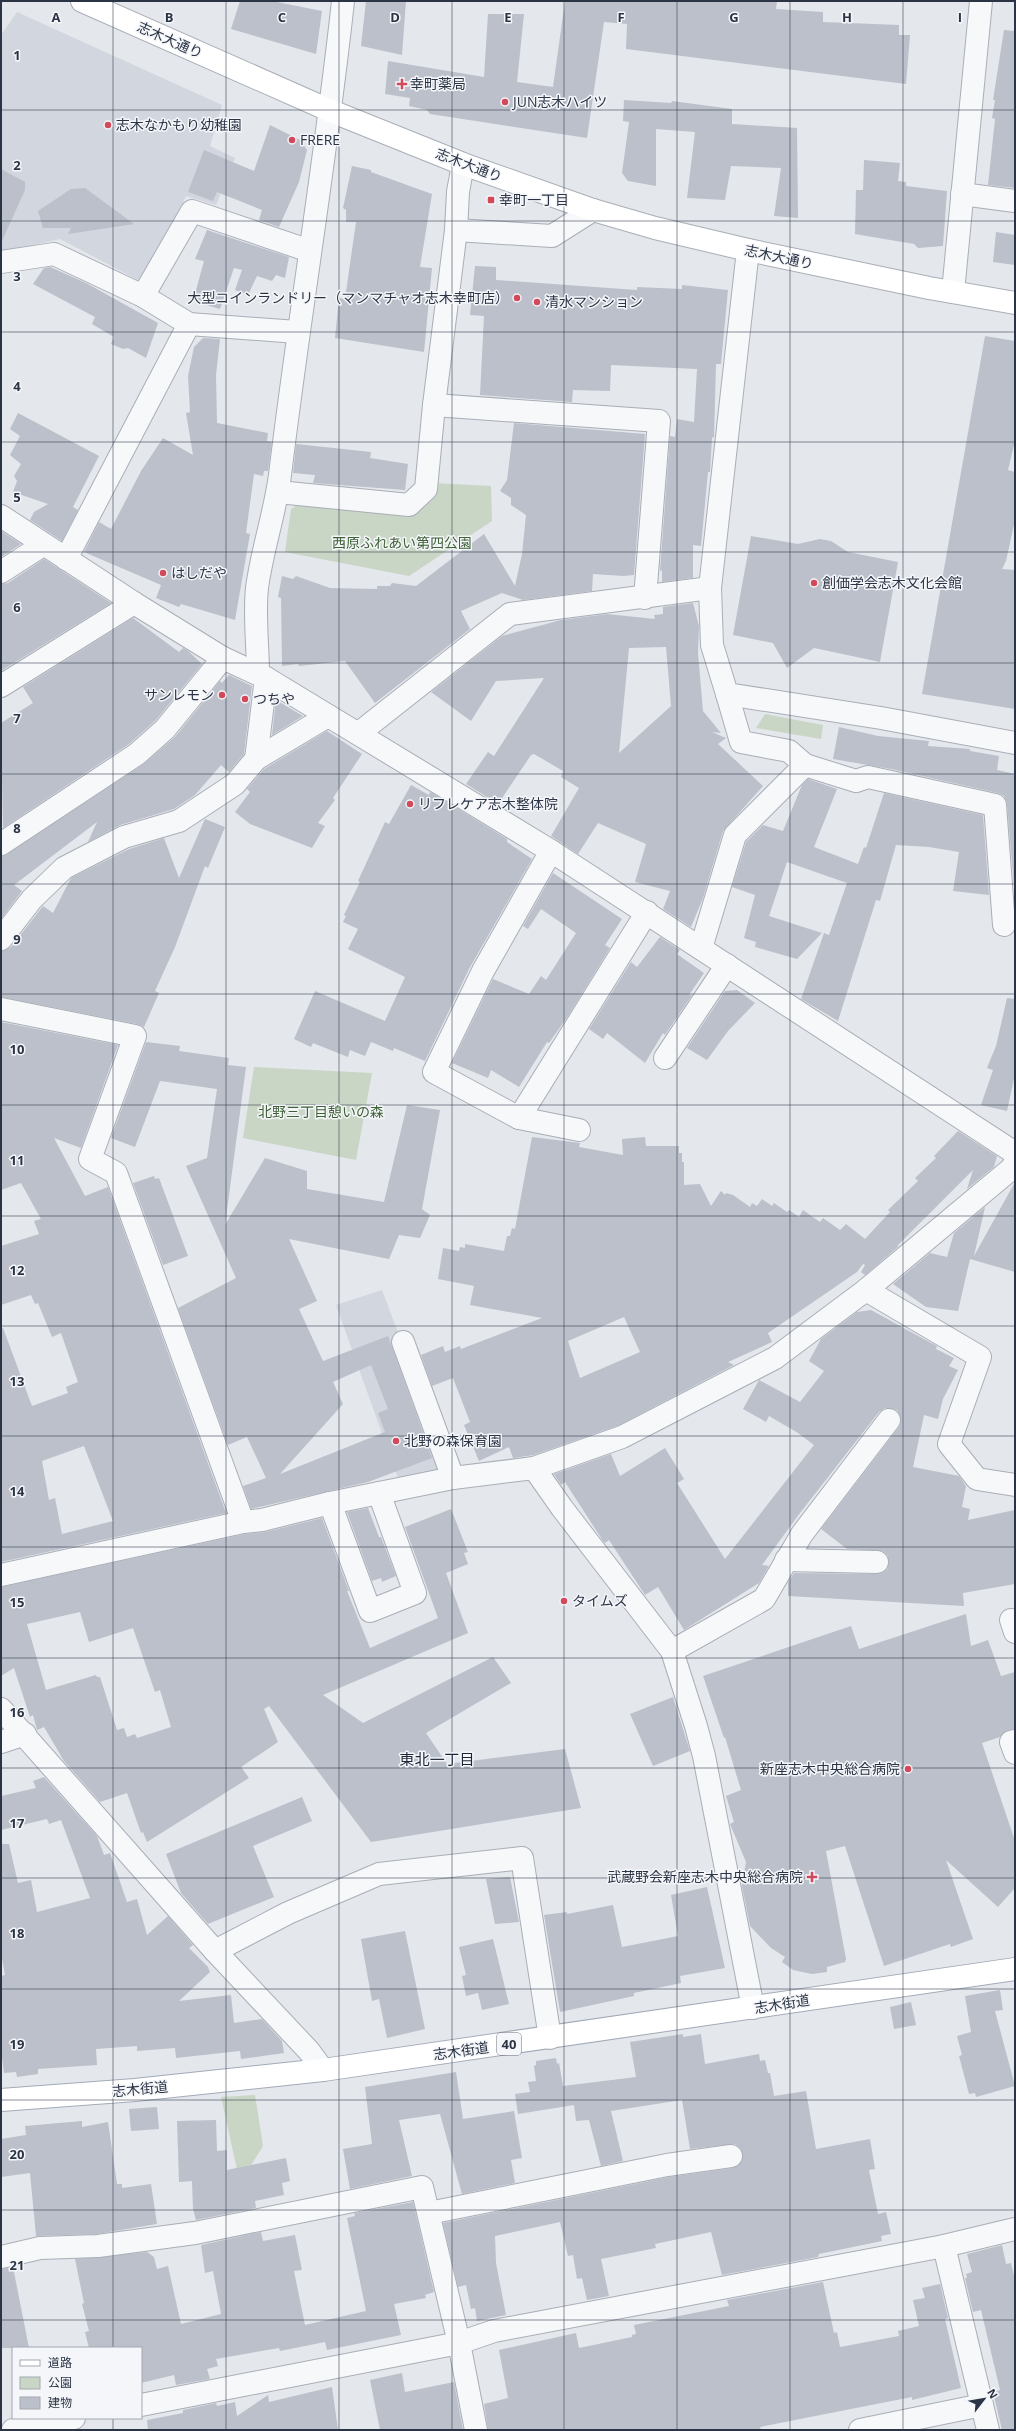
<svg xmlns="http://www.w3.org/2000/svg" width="1016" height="2431" viewBox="0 0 1016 2431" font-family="'Open Sans','Noto Sans JP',sans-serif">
<rect width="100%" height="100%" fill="#e4e7ec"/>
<g fill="#d2d6de">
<path d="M17,12L222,105L210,146L235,158L216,205L186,196L148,274L138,280L60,239L1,252V35Z"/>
<path d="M382,1290L453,1478L402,1489L336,1305Z"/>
</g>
<g fill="#c9d6c5">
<path d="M434,483L491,486L492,521L409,576L285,552L291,509L301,502L407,513L431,501Z"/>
<path d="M765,714L823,725L821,739L756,728Z"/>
<path d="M254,1067L372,1073L356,1160L243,1138Z"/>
<path d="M255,2095L263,2146L240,2183L221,2097Z"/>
</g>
<g fill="#bbc0ca" fill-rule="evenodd">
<path d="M240,1H272L322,11L316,54L231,29Z"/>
<path d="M366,1H406L402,55L361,46Z"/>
<path d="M565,1H777L776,9L823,12V22L899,25V35H910L906,84L626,49L627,24L604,22L587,138L430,114L427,110L409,106L410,98L385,94L388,61L484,77L488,14H524L517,82L553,87Z"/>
<path d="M1004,30L1015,31V188L988,185L995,119L992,118L995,100H993Z"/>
<path d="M624,100L671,103L672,101L732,109V124L797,128L798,218L774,216L781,168L731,166L725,200L687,198L695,132L656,129V186L628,181L622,173L629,122L623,121Z"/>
<path d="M270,125L300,140L307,150L299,182L279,227L259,220L262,210L217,192L213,201L188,192L204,150L254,171Z"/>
<path d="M864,160L900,163L898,181L906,182V186L947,191L943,246L918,248L914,244L855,234L856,190H863Z"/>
<path d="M352,166L371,170V172L432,194L420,267L432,268L424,352L335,338L339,298L345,299L356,222H346V210L343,208Z"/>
<path d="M1,169L25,182V190L1,243Z"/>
<path d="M85,188L134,224L68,234L71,228H43L38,211L71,189Z"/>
<path d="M207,230L289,257L285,278L276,275L272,281L257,276L248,295L235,290L242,270L234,268L220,309L193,301L204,261L195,259Z"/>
<path d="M996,232L1015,235V265L993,262Z"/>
<path d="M475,266L496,267V280L637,290V287L682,289V285L728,290L721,364H716L714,437L712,438L710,472H708L701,546L693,545V578L662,582V570L660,571L670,436L675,437L677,419L694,422L697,369L611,365L610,391L573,390L572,402L480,395L484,316L470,315Z"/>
<path d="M50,267L86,283L158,323L146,358L128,348L123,349L111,344L114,337L92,324L95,317L33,284L44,268Z"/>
<path d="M985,336L1015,341V441L1008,470L1015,472V520L1006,561L1002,569L1015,570V709L922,694Z"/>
<path d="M203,338L220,339L216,375L217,423L268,433L267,441L272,442L268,471H264L263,476L254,474L246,533L250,534L235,620L181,604L179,607L156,598L161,585L84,552L99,522L111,529L141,471L163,438L193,455L186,413L190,412L188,376L194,347Z"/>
<path d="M18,413L99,456L73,507L78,510L62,541L30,520L34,512L48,504L13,492L17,481L14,476L21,464L10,455L20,436L10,429Z"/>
<path d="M514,423L645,434L634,575L623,576L593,574L592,591L523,600L502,593L461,611L470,629L375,703L345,661L299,666L298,664L282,666L281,598L278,597L282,576L293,579L296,576L330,588L377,589V586H390L392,583L416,586L484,534L515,586L522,554L526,515L511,505V498L500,491L507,480Z"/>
<path d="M296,444L371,452L370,458L408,464L405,490L313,483L315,475L293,473Z"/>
<path d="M1,531L21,544L1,557Z"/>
<path d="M751,536L798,544L820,539L831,541L848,552L898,562L880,662L814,648L787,668L773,643L733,635Z"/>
<path d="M44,559L111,603L1,671V584L8,583Z"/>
<path d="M693,603L699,626L698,653L703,711L721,733L712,732L726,738L718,744L763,786L723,831L703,898L691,927L663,909L670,891L635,882L646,844L598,823L578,854L551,836L579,788L561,777L563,771L534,754L531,755L498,804L466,784L488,752L494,756L544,678L496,681L471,721L431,692L502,636L561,620L607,614L655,619L654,615L663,614V607ZM666,647L671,706L619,753L629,648Z"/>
<path d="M133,618L179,652L183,648L187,650L202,664L156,720L129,744L3,828L1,723L33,703L23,687Z"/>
<path d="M229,675L252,686L244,754L229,772L221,765L195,795L174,809L120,825L88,842L97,822L14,885L22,891L1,919V857L145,763L175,737L220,681L222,683Z"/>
<path d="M276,700L303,716L272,735Z"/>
<path d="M839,727L878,736L929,741L928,746L970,749V751L999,756L997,770L1015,774V898L1007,804L1004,796L998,793L891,769L833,759Z"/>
<path d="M327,731L362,754L333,798L335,800L318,823L325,826L312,848L250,824L235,812L250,792L247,789L264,769Z"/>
<path d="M808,779L837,789L814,847L858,864L864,847L866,848L884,793L983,815L989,895L953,891L959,852L929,847L896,845L880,901L876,900L838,1021L801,999L824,933L829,935L847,883L787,862L769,916L822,933L797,959L755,947L756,942L744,938L755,895L732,887L746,842L763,825L783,831L802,785Z"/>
<path d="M411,785L429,795L430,792L432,793L507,839V842L532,859L469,969L425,1061L394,1048L393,1051L371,1042L365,1056L350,1050L348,1057L313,1043L311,1047L294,1039L315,991L385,1021L405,977L348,949L358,929L343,922L346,916L344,915L360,882L358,881L385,822L389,824Z"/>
<path d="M205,819L225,827L208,868L205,866L175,947L155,991L159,993L144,1027L137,1024L1,997V951L11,947L43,906L53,913L71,878L129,849L164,838L179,878Z"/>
<path d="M553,873L622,919L605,945L610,948L568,1016L549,1043L547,1042L519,1087L491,1070L488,1078L452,1063L493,979L529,994L541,976L546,980L576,933L541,909L528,929L523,926Z"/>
<path d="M660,937L680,950L677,954L704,973L689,995H692L665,1035L663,1033L645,1063L607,1033L603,1039L589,1029L631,962L637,967Z"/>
<path d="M737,990L755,1003L728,1031L707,1060L687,1048L725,991Z"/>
<path d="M1007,998L1015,999V1074L1007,1111L981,1105L993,1070L987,1068L996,1046Z"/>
<path d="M1,1022L118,1045L81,1148L54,1138L85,1196L108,1187L226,1513L1,1562V1329L3,1328L32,1406L68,1393L66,1387L78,1382L61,1333L52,1337L38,1303L35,1304L31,1295L1,1305V1246L39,1234L34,1221L41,1219L21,1183L1,1190ZM84,1446L113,1521L62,1534L55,1498L49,1500L42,1461Z"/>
<path d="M146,1042L180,1046L179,1051L229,1058L228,1065L246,1067L225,1225L265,1158L307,1171V1189L384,1202L407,1105L440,1110L422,1209L430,1215L420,1238L399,1235L389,1259L289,1239L317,1301L299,1309L323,1361L388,1336L432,1458L368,1482L251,1509L243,1486L266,1478L247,1437L228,1445L178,1308L236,1278L186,1166L207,1158L217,1089L160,1081L135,1147L111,1138ZM371,1365L388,1409L378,1413L385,1432L280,1474L343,1404L333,1382Z"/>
<path d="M958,1131L997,1156L994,1167L967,1189L973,1170L897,1246H899L865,1275L861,1272L865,1265L863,1264L857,1272L768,1333L772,1342L728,1362L734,1365L617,1426L534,1455L513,1458L509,1447L479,1461L464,1425L470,1422L453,1378L432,1386L421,1355L443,1346L445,1352L460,1346L461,1349L542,1318L470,1305L474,1286L438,1279L443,1248L459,1251L460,1247L465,1248V1244L504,1251L507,1236H510L512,1228L515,1229L532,1137L580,1143L579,1147L623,1155L622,1139L645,1137L646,1146H679V1153H682V1162H684V1185L700,1184L711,1206L721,1191L725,1195L726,1193L733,1195L750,1207L752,1203L757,1206L762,1199L772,1206L774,1203L787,1212L789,1210L799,1217L803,1210L820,1222L823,1218L840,1230L846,1224L865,1239L890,1212L888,1210L918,1181L915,1178L936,1158L934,1156ZM624,1317L640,1352L580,1378L568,1341Z"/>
<path d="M154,1176L155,1179L159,1178L188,1256L163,1265L133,1183Z"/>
<path d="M1015,1182V1272L970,1259L958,1311L926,1307L893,1284L930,1253L947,1257L954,1233L985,1207L974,1256Z"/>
<path d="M871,1310L931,1343L937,1346L936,1349L954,1358L949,1366L958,1370L943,1399L938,1419L924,1415L913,1467L959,1476L966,1486L962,1507L970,1509L968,1520L1015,1510V1584L963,1593L964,1606L788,1596V1582L794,1573L877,1574L883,1573L888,1568V1556L883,1551L847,1549L821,1529L899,1427L901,1421L897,1410L885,1408L879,1412L800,1513L762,1565L769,1566L759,1583L684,1630L658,1587L645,1595L609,1540L605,1543L603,1541L565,1482L561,1485L554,1474L611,1454L620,1476L665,1448L684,1479L677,1483L725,1559L814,1445L798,1433L769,1416L766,1422L743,1409L759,1380L800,1402L824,1371L809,1361L821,1339L857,1312Z"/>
<path d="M368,1508L379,1537H381L396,1576L382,1582L381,1578L372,1581L347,1512Z"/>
<path d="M451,1509L468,1552L464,1553L468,1564L446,1573L468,1633L323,1695L363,1723L493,1657L511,1683L426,1733L447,1764L565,1749L581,1808L371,1842L269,1706L264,1709L278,1742L241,1767L249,1778L147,1842L143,1832L141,1833L127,1793L100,1802L64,1761L44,1727L37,1730L33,1715L30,1717L14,1668L1,1676V1587L245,1534L265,1532L322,1518L349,1591H347L370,1648L438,1618L405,1527ZM80,1612L89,1642L133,1628L155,1692L160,1690L171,1727L137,1738L135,1734L127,1737L124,1728L117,1730L100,1677H97L96,1675L46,1690L27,1624Z"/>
<path d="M966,1614L971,1646L988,1640L1001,1676L1015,1672V1729L1008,1730L1000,1737L982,1743L1015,1841V1888L998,1907L946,1860L973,1939L951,1947L950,1944L884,1966L845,1846L826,1851L846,1959L845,1962L827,1967V1972L812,1974L793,1970L782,1962L785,1957L771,1948L750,1926L742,1886L746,1862L730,1824L734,1822L726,1796L741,1790L725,1737L724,1738L703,1676L851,1626L859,1649Z"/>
<path d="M673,1697L690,1751L653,1766L630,1714Z"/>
<path d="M44,1777L97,1836L104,1855L110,1853L127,1902L137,1899L147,1935L168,1916L193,1945L189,1948L208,1967L210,1972L179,2001L231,1995L234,2023L262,2019L282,2041L284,2053L241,2059L240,2051L176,2058L175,2048L137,2051V2046L96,2049L97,2065L38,2069V2074L17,2077L16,2072L4,2073L1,2050V1976L5,1975L1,1953V1844H9L18,1883L31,1880L37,1912L90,1898L61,1820L49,1824L47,1819L1,1830V1796L36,1788L33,1781Z"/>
<path d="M302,1797L312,1821L253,1846L274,1897L208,1924L181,1893L166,1854Z"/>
<path d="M510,1877L519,1922L495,1924L486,1879Z"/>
<path d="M707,1887L725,1968L680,1976L681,1983L634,1993V1996L560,2012L544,1915L567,1912V1914L613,1905L622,1947L678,1936L671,1895Z"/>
<path d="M405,1931L425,2029L387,2038L379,1999L372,2001L361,1939Z"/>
<path d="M493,1939L509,2004L482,2010L478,1993L466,1996L462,1976L466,1975L459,1947Z"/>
<path d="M1000,1990L1003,2010L995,2011L1015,2086L976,2097L975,2093L969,2094L959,2056L962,2055L957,2036L971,2032L965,1996Z"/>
<path d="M911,2002L916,2025L894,2029L890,2007Z"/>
<path d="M683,2034V2037L701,2034L705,2064L759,2054L760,2061L765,2060L768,2073H770L774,2096L806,2091L816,2149L870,2139L875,2169L869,2170L878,2214L886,2212L891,2234L881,2236L882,2241L819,2254L818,2257L722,2275L711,2232L655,2244L656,2248L601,2259L609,2296L587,2300L582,2278L577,2279L573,2255L568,2256L560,2222L495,2236L496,2263L506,2315L477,2321L475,2308L471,2309L466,2285L458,2287L443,2223L669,2177L733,2168L742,2161L741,2149L735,2144L690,2149L682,2100L611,2111L623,2161L601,2166L589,2120L576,2121L574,2105L518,2114L515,2094L530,2092L528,2082L536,2081L534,2066L536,2065V2061L556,2058L557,2064L559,2063L563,2086L636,2077L630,2042Z"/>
<path d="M456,2072L463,2119L514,2111L522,2158L511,2160L515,2183L462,2194L440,2114L399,2120L412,2176L350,2189L343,2149L372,2144L365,2087Z"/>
<path d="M157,2107L159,2129L131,2131L129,2109Z"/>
<path d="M216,2120L217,2151L227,2150V2170L286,2158L290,2181L282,2183L284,2195L255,2201L256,2208L196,2220L193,2209L192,2181L179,2182L177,2121Z"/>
<path d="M82,2121V2127L108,2122L117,2184H122V2188L151,2184L157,2224L97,2234L36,2236L30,2173L1,2177V2139L26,2135L25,2126Z"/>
<path d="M413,2202L434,2292L425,2295L426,2298L394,2304L401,2335L327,2350L325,2342L280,2351L279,2348L216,2359L218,2366L207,2369L210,2379L176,2385L174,2375L141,2383V2348H89L85,2332L89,2331L82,2304L84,2303L75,2259L147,2252L154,2257L157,2269L168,2266L181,2324L221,2314L213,2271L205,2273L201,2245L261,2232L263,2241L295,2235L302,2270L294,2271L305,2325L366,2311L347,2218L355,2216L354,2213Z"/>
<path d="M1002,2245L1006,2264L1011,2263L1015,2280V2430H1002L993,2392L1000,2390L981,2310L973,2312L965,2278H967L966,2274L972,2272L967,2254Z"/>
<path d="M13,2267L29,2348H1V2269Z"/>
<path d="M823,2282L834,2333L837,2332L840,2347L899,2336L898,2331L919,2326L913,2300L925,2298L922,2288L940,2284L948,2318L945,2319L961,2388L912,2400V2397L760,2427L761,2430H488L484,2404L508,2398L499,2350L576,2333L579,2348L632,2337V2335L636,2334L634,2325L729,2306L727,2300Z"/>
<path d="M402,2373L405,2392L454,2382L463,2430H380L370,2380Z"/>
<path d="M332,2387L338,2430H148L147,2420L183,2413V2410L216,2403L217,2406L235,2402L237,2416L268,2395L269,2402Z"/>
</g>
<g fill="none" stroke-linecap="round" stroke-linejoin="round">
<g stroke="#a9aeb7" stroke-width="24">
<g id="minor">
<path d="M962,194L1015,201"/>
<path d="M456,230L458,192L463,164"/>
<path d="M748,250L710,588L712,645L727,694L881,718L1015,743"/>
<path d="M1,262L54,254L143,296L189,324L297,332"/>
<path d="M953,292L981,1"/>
<path d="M143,296L192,211L310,251"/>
<path d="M434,405L659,421L645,598"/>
<path d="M278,492L409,505L426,489L434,405L456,230L552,236L593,210"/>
<path d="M1,516L134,603L223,658L266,678L551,851L1015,1153"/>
<path d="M66,559L189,324"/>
<path d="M1,572L43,545"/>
<path d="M258,674C258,646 254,616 257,588C262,550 275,513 280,475C299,317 326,159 343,1"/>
<path d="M1,686L134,603"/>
<path d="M359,733L510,614L710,588"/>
<path d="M256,759L266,678"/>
<path d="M805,765L856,781L868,777L995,805L1004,925"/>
<path d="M1,844L137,754L165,729L223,658"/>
<path d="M551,851L483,971L434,1072L519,1118L647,912"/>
<path d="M1,939L32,899L64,868L124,837L179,821L235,784L256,759L328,716"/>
<path d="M701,948L735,835L805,765L789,751L741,742L727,694"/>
<path d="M1,1009L135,1036L90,1159L116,1173L243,1522"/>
<path d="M665,1058L727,965"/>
<path d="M519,1118L579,1130"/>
<path d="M866,1290L980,1357L949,1444L977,1479L1015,1485"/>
<path d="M403,1342L453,1478"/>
<path d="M534,1468L562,1508L672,1651L696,1726L704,1756L753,2008"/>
<path d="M330,1503L370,1611L415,1593L379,1493"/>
<path d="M786,1560L877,1562"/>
<path d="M1,1575L243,1522L262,1520L330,1503L453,1478L534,1468L622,1437L775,1358L866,1290L1011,1169L1015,1163"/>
<path d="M1011,1620L1015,1632"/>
<path d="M672,1651L764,1599L802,1534L889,1420"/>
<path d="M1,1709L215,1951L309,2051L323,2070"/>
<path d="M1015,1741L1011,1742L1015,1753"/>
<path d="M1,1742L25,1734"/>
<path d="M215,1951L288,1913L379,1874L522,1858L550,2038"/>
<path d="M429,2213L667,2165L731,2156"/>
<path d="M944,2246L988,2430"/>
<path d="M1,2257L40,2248L98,2246L195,2233L422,2187L459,2343L476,2430"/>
<path d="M141,2405L459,2343L494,2331L944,2246L1015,2229"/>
<path d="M13,2430L74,2418"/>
<path d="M860,2430L982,2405"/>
</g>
</g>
<g stroke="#a9aeb7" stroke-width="24">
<path id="secondary" d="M82,1L331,111L463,164L593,210L655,228L748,250L929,288L1015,303"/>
</g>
<g stroke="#a3abb8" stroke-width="24">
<path id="primary" d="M1,2100L135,2090L323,2070L1015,1969"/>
</g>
<use href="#minor" stroke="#f7f8fa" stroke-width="22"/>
<use href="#secondary" stroke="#fff" stroke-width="22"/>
<use href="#primary" stroke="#fff" stroke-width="22"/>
</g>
<path fill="none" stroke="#2b3445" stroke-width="1" stroke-opacity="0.55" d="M113,1V2348M226,1V2430M339,1V2430M452,1V2430M564,1V2430M677,1V2430M790,1V2430M903,1V2430M1,110H1015M1,221H1015M1,332H1015M1,442H1015M1,552H1015M1,663H1015M1,774H1015M1,884H1015M1,994H1015M1,1105H1015M1,1216H1015M1,1326H1015M1,1436H1015M1,1547H1015M1,1658H1015M1,1768H1015M1,1878H1015M1,1989H1015M1,2100H1015M1,2210H1015M1,2320H1015M113,2418V2430"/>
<g fill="#d1495b" stroke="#f4f6f9" stroke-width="1.5">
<path d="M400 78h4v4h4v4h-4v4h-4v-4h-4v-4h4z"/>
<circle cx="505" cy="102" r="4"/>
<circle cx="108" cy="125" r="4"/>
<circle cx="292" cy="140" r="4"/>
<rect x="487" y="196" width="8" height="8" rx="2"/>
<circle cx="517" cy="298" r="4"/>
<circle cx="537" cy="302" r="4"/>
<circle cx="163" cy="573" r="4"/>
<circle cx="814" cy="583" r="4"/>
<circle cx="222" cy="695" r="4"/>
<circle cx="245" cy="699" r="4"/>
<circle cx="410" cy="804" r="4"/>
<circle cx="396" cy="1441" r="4"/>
<circle cx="564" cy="1601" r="4"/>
<circle cx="908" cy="1769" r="4"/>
<path d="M810 1871h4v4h4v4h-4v4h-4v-4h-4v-4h4z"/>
</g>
<g text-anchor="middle" stroke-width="3" stroke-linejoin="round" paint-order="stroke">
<rect fill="#f4f6f9" stroke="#676e7b" stroke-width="1" x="497" y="2033" width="24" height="22" rx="3"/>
<g font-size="13" font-weight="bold" fill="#2b3445">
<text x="509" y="2049">40</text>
</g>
<g font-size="14" fill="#2b3445" stroke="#f4f6f9">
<text transform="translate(170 40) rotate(24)" y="5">志木大通り</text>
<text transform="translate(469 165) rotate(21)" y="5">志木大通り</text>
<text transform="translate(779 257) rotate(12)" y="5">志木大通り</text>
<text transform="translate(782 2004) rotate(-9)" y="5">志木街道</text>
<text transform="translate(461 2051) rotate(-8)" y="5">志木街道</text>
<text transform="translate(140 2089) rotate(-5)" y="5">志木街道</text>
</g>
<g font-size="14" fill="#2b3445" stroke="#f4f6f9" text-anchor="start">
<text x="410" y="89">幸町薬局</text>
<text x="513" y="107">JUN志木ハイツ</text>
<text x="116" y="130">志木なかもり幼稚園</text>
<text x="300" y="145">FRERE</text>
<text x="499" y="205">幸町一丁目</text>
<text x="509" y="303" text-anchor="end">大型コインランドリー（マンマチャオ志木幸町店）</text>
<text x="545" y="307">清水マンション</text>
<text x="171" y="578">はしだや</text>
<text x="822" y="588">創価学会志木文化会館</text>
<text x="214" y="700" text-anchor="end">サンレモン</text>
<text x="253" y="704">つちや</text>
<text x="418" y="809">リフレケア志木整体院</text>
<text x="404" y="1446">北野の森保育園</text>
<text x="572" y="1606">タイムズ</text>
<text x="900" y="1774" text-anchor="end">新座志木中央総合病院</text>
<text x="803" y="1882" text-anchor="end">武蔵野会新座志木中央総合病院</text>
</g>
<g font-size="14" fill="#3f6138" stroke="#f4f6f9">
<text x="402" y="548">西原ふれあい第四公園</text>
<text x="321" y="1117">北野三丁目憩いの森</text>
</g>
<g font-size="15" fill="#1d2536" stroke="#f4f6f9">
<text x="437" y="1765">東北一丁目</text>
</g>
</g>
<g font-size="13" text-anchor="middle" font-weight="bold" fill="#2b3445" stroke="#f4f6f9" stroke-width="3" stroke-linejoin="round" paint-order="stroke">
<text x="56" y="22">A</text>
<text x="169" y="22">B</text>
<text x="282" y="22">C</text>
<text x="395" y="22">D</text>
<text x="508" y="22">E</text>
<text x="621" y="22">F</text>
<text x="734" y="22">G</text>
<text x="847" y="22">H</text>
<text x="960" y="22">I</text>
<text x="17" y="60">1</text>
<text x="17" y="170">2</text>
<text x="17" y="281">3</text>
<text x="17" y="391">4</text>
<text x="17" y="502">5</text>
<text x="17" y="612">6</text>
<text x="17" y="723">7</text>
<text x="17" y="833">8</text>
<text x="17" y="944">9</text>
<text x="17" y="1054">10</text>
<text x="17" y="1165">11</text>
<text x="17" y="1275">12</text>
<text x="17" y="1386">13</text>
<text x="17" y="1496">14</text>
<text x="17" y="1607">15</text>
<text x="17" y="1717">16</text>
<text x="17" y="1828">17</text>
<text x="17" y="1938">18</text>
<text x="17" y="2049">19</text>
<text x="17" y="2159">20</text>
<text x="17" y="2270">21</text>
</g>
<rect width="1016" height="2431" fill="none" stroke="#2b3445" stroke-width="4"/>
<rect x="12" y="2347" width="130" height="72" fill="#f4f6f9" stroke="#a4a8b1"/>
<rect x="20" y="2360" width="20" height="6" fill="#ffffff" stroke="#a4a8b1"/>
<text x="48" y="2367" font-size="12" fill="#2b3445">道路</text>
<rect x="20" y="2377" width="20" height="12" fill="#c9d6c5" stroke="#a4a8b1"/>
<text x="48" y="2387" font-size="12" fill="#2b3445">公園</text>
<rect x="20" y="2397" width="20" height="12" fill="#bbc0ca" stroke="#a4a8b1"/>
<text x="48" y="2407" font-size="12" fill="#2b3445">建物</text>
<g transform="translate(984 2399) rotate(59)" stroke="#f4f6f9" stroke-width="3" paint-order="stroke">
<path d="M0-3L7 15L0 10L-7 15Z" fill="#2b3445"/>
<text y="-6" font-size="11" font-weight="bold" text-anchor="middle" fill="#2b3445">N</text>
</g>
</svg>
